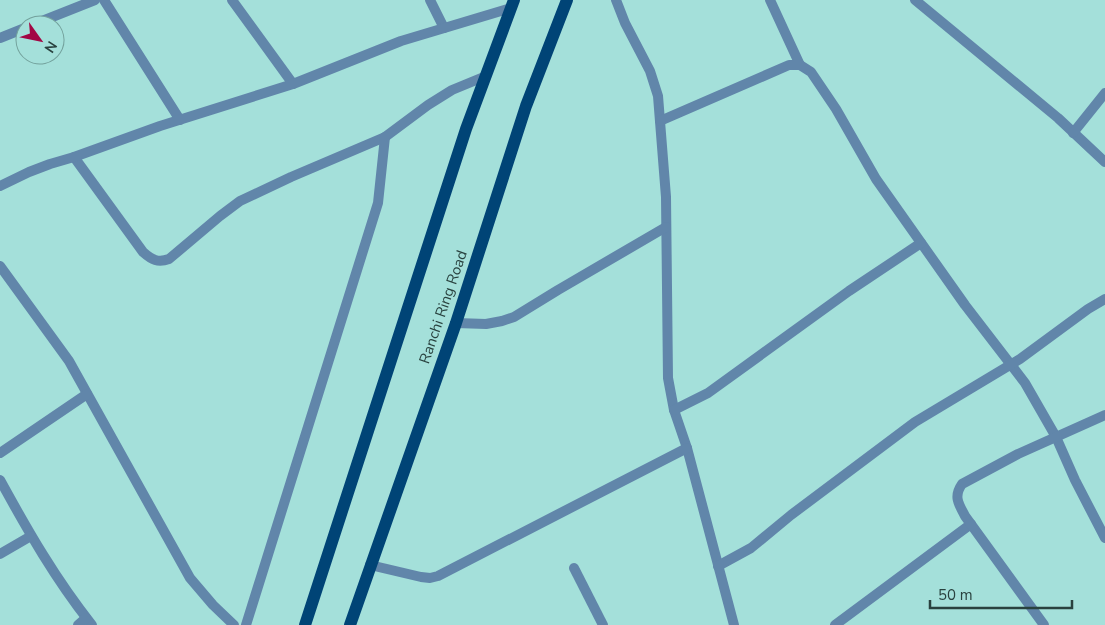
<svg xmlns="http://www.w3.org/2000/svg" width="1105" height="625" viewBox="0 0 1105 625" font-family="'Nunito Sans',sans-serif">
<rect width="100%" height="100%" fill="#a4e0da"/>
<g fill="none" stroke-linecap="round" stroke-linejoin="round">
<g stroke="#6186aa" stroke-width="10">
<path d="M104,0L180,120"/>
<path d="M232,0L293,84"/>
<path d="M430,0L444,28"/>
<path d="M616,0L625,23L650,71L658,96L666,197L668,378L674,410L687,448L734,625"/>
<path d="M770,0L800,65"/>
<path d="M915,0L1058,118L1105,162"/>
<path d="M32,25L95,0"/>
<path d="M0,38L25,28"/>
<path d="M660,121L789,65H800L811,72L836,109L876,179L965,305L1025,383L1056,437L1075,480L1105,538"/>
<path d="M1073,133L1105,93"/>
<path d="M74,157L143,252C152,260 158,263 169,259L220,216L240,201L291,177L385,137L428,105L452,90L486,76"/>
<path d="M0,186L29,172L50,164L74,157L160,126L293,84L401,41L511,8"/>
<path d="M0,266L69,361L190,578L213,605L234,625"/>
<path d="M456,323L486,324L502,321L514,317L558,290L666,227"/>
<path d="M674,410L708,393L849,291L921,243"/>
<path d="M0,453L87,394"/>
<path d="M0,480C28,531 56,580 92,625"/>
<path d="M0,554L31,536"/>
<path d="M370,565L421,577L430,578L438,576L687,448"/>
<path d="M718,566L751,548L791,515L915,422L1020,359L1088,309L1105,299"/>
<path d="M574,568L603,625"/>
<path d="M78,625L86,618"/>
<path d="M246,625L378,203L385,137"/>
<path d="M835,625L971,524"/>
<path d="M1044,625L965,516C959,504 953,497 962,484L1018,454L1105,415"/>
</g>
<g stroke="#004476" stroke-width="12">
<path d="M305,625L466,129L514,0"/>
<path d="M350,625L456,323L526,106L567,0"/>
</g>
</g>
<g text-anchor="middle" stroke-width="5" stroke-linejoin="round" paint-order="stroke">
<g font-size="15" fill="#29423f" stroke="#a4e0da">
<text transform="translate(443 307) rotate(-71)" y="5">Ranchi Ring Road</text>
</g>
</g>
<g transform="translate(40 40) rotate(123)"><circle r="24" fill="#a4e0da" stroke="#73a19c"/>
<path d="M0-4L9 19L0 12L-9 19Z" fill="#a20744"/>
<text y="-8" font-size="14" font-weight="bold" text-anchor="middle" fill="#29423f">N</text>
</g>
<path d="M930 600v8h142v-8" fill="none" stroke="#29423f" stroke-width="2.5"/>
<text x="938" y="600" font-size="15" fill="#29423f" stroke="#a4e0da" stroke-width="4" paint-order="stroke">50 m</text>
</svg>
